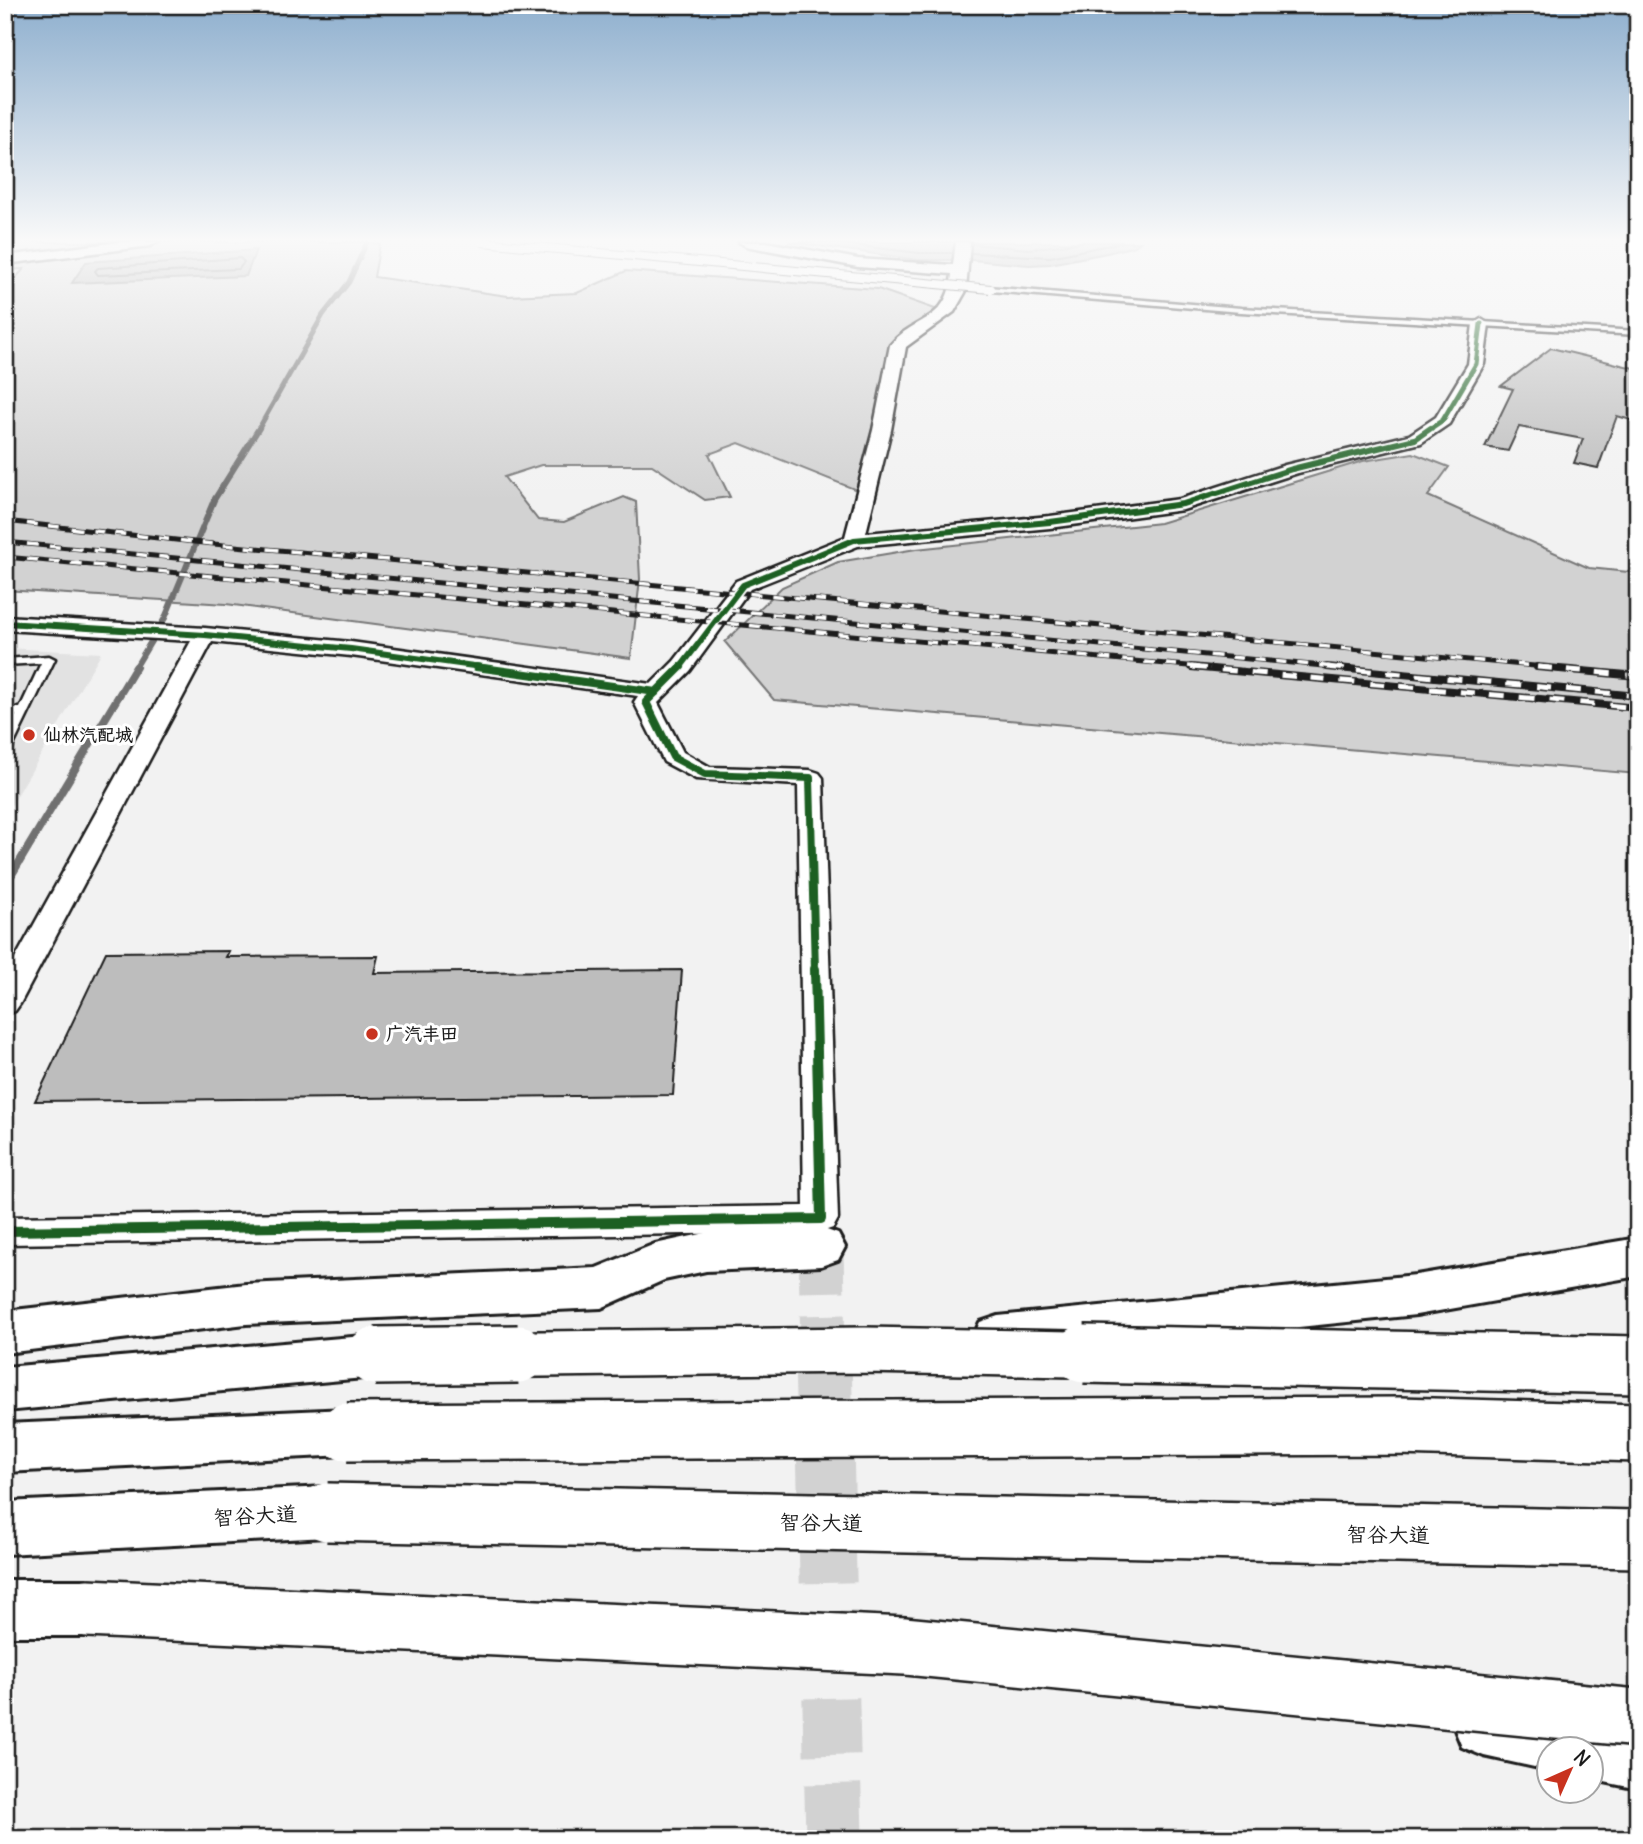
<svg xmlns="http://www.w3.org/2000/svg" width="1643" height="1844" viewBox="0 0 1643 1844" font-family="Delius,'LXGW WenKai TC',sans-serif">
<rect width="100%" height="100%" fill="#f2f2f2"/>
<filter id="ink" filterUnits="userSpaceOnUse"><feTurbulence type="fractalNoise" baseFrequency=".0143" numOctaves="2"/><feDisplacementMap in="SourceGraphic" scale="14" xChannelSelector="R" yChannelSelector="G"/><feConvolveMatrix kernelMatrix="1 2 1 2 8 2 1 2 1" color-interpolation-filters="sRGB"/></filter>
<g filter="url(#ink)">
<path fill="#e2e2e2" d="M5,648L101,653L5,816Z"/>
<g fill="#d2d2d2" stroke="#777" stroke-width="2">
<path d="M5,242H367L380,244L374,277L508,296L577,293L626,271L878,289L938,310L890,344L859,491L739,443L709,454L730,497L705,500L652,465H541L504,477L538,520L564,522L624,497L636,502L640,579L631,658L226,604L5,590V289L24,269L5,270Z"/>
<path d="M1413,453L1449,467L1428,496L1589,568L1638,573V774L774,700L725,642L782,587L838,562L916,549L1160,523L1363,461Z"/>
</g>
<g fill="#a8a8a8" stroke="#707070" stroke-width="2">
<path d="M788,242H1140L1135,246L1107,253L1050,264L1029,265L972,260H918Z"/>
<path d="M256,250L246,276L72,283L86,262Z"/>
</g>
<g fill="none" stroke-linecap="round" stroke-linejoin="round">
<g stroke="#545454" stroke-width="2">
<path d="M827,242L919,253H953"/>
<path d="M972,244L1029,249L1083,242"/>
<path d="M971,253L1050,257L1124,242"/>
<path d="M240,258L244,262L239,269L98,275L95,271L98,268Z"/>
</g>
<path stroke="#707070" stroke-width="5" d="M258,430L323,315L349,282L367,242"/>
<path stroke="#707070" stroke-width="6" d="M135,668L165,618L214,500L259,428"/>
<path stroke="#707070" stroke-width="8" d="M5,886L136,667"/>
</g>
<g fill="#bdbdbd" stroke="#1c1c1c" stroke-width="2">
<path d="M1551,348L1638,369V422L1617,416L1598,468L1574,463L1583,439L1519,427L1508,451L1485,447L1513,389L1501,386Z"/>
<path d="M229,951L226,957L378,956L374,973L682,970L673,1095L35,1101L106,952Z"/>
</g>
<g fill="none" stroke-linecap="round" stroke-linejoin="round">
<path stroke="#d2d2d2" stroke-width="45" stroke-dasharray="45 23" stroke-linecap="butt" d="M821,1247L823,1356"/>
<path stroke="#d2d2d2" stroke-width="57" stroke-dasharray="57 29" stroke-linecap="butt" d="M823,1354L834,1839"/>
<g stroke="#1c1c1c" stroke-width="5">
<g id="lane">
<path d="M988,287L1241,308L1638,331V335L1241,312L991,291H988Z"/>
<path d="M49,656L55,659L11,750L5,754V737L16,715L5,716V708H20L41,663L5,665V659Z"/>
</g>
</g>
<g stroke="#1c1c1c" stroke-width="5">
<g id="street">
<path d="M119,242H157L150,246L5,264V256Z"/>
<path d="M739,242H766L858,259L953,265L956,242H970L966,291L954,312L906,347L891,430L866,533L1050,516L1180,499L1285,465L1409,435L1436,417L1468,364L1473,324L1481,319L1489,324L1484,364L1449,424L1421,443L1298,473L1183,510L1050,528L858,546L750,589L690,671L658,703L683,752L710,767L810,770L819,773L823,778L838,1219L833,1228L821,1232L5,1244V1217L804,1206L798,785L696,779L664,762L634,702L638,696L351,656L212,642L20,1004L15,1011L5,1014V977L191,641L5,630V616L205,628L351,642L651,684L674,661L736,581L845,537L873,430L890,345C915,315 947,324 952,274L858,267L746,246Z"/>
</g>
</g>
<g stroke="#1c1c1c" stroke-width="6">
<path id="primary" d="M821,1228L838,1234L845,1247L838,1260L821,1266L706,1271L664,1280L601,1308L246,1324L5,1353V1311L246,1284L596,1268L655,1244L706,1233Z"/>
</g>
<g stroke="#1c1c1c" stroke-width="6">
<g id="highway">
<path d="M1638,1238V1276L1416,1315L998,1358L980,1352L973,1337L980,1322L998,1316L1416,1275Z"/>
<path d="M375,1335L393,1341L400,1356L393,1371L375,1377L5,1411V1367Z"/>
<path d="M347,1409L366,1416L373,1432L366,1448L347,1455L5,1472V1424Z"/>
<path d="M327,1487L346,1494L355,1512L346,1530L327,1537L5,1554V1502Z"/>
<path d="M5,1580H87L107,1588L116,1608L107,1628L87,1636H5Z"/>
<path d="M1484,1694L1638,1727V1789L1590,1779V1750H1548V1770L1484,1756L1462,1747L1453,1725L1462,1703Z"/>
</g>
</g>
<use href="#lane" fill="#fff" fill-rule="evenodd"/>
<use href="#street" fill="#fff" fill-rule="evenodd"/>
<use href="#primary" fill="#fff" fill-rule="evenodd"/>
<use href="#highway" fill="#fff" fill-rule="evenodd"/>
<g stroke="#1c1c1c" stroke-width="5">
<g id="rail-far1">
<path d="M5,521L203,543L1556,668"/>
<path d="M5,542L1345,668"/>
<path d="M5,557L1210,668"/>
</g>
</g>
<g stroke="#1c1c1c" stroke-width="8">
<g id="rail">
<path d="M1191,667L1638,708"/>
<path d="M1327,667L1638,696"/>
<path d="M1537,667L1638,676"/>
</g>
</g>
<use href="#rail-far1" stroke="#fff" stroke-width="3.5" stroke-dasharray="11" stroke-linecap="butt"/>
<use href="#rail" stroke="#fff" stroke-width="5" stroke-dasharray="15" stroke-linecap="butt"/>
<g stroke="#1c1c1c" stroke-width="10" stroke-linecap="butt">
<path id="lane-bridge" d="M482,242L991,289"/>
</g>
<g stroke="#1c1c1c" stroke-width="50" stroke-linecap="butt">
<path id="highway-bridge-far1" d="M375,1356L865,1350L1174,1356"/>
</g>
<g stroke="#1c1c1c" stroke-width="62" stroke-linecap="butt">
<g id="highway-bridge">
<path d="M1084,1354L1638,1365"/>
<path d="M375,1356L518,1354"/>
<path d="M347,1432L1399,1426L1638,1433"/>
<path d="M327,1512L1638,1539"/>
<path d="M87,1608L905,1646L1638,1718"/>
</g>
</g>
<use href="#lane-bridge" stroke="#fff" stroke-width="8"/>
<use href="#highway-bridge-far1" stroke="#fff" stroke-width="45"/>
<use href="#highway-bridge" stroke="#fff" stroke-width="57"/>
<g stroke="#fff" stroke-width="8">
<path id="cycleway-far3" d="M1428,430L1443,420L1476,364L1481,324"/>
</g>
<g stroke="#fff" stroke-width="10">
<g id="cycleway-far2">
<path d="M5,623L205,635L351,649L488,668"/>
<path d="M680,668L743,585L854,540L1050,522L1183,504L1292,469L1415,439L1431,428"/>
</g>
</g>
<g stroke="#fff" stroke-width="12">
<g id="cycleway-far1">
<path d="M476,667L656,692"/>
<path d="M681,667L646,702L673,757L705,774L810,778L815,971"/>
</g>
</g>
<g stroke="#fff" stroke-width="15">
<path id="cycleway" d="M5,1231L821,1219L815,969"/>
</g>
<use href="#cycleway-far3" stroke="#1b5e20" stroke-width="5"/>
<use href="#cycleway-far2" stroke="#1b5e20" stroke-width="6"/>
<use href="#cycleway-far1" stroke="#1b5e20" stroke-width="8"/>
<use href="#cycleway" stroke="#1b5e20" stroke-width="10"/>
</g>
</g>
<linearGradient id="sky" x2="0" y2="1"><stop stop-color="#8eafce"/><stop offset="0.48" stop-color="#f9f9f9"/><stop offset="1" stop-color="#f9f9f9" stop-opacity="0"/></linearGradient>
<rect width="1643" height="500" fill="url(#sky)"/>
<g fill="#c8321e" stroke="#fff" stroke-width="2.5">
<circle cx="29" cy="735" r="7"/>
<circle cx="372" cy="1034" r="7"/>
</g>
<g text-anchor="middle" stroke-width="6" stroke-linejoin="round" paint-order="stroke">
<g font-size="18" font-weight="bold" fill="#1c1c1c" stroke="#fff" text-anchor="start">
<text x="43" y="741">仙林汽配城</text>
<text x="386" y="1040">广汽丰田</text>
</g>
<g font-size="21" fill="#1c1c1c" stroke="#fff">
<text transform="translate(255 1516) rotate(-3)" y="7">智谷大道</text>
<text transform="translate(821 1523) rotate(1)" y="7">智谷大道</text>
<text transform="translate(1388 1535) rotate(1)" y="7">智谷大道</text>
</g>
</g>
<rect width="1643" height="1844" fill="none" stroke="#fff" stroke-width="28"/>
<rect x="14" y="14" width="1615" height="1816" fill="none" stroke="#1c1c1c" stroke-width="2.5" filter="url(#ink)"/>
<g transform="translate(1570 1770) rotate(45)"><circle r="33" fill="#ffffff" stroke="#a4a4a4" stroke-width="2"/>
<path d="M0-5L12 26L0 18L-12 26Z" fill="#c8321e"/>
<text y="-10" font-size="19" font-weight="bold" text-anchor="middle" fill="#1c1c1c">N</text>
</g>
</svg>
